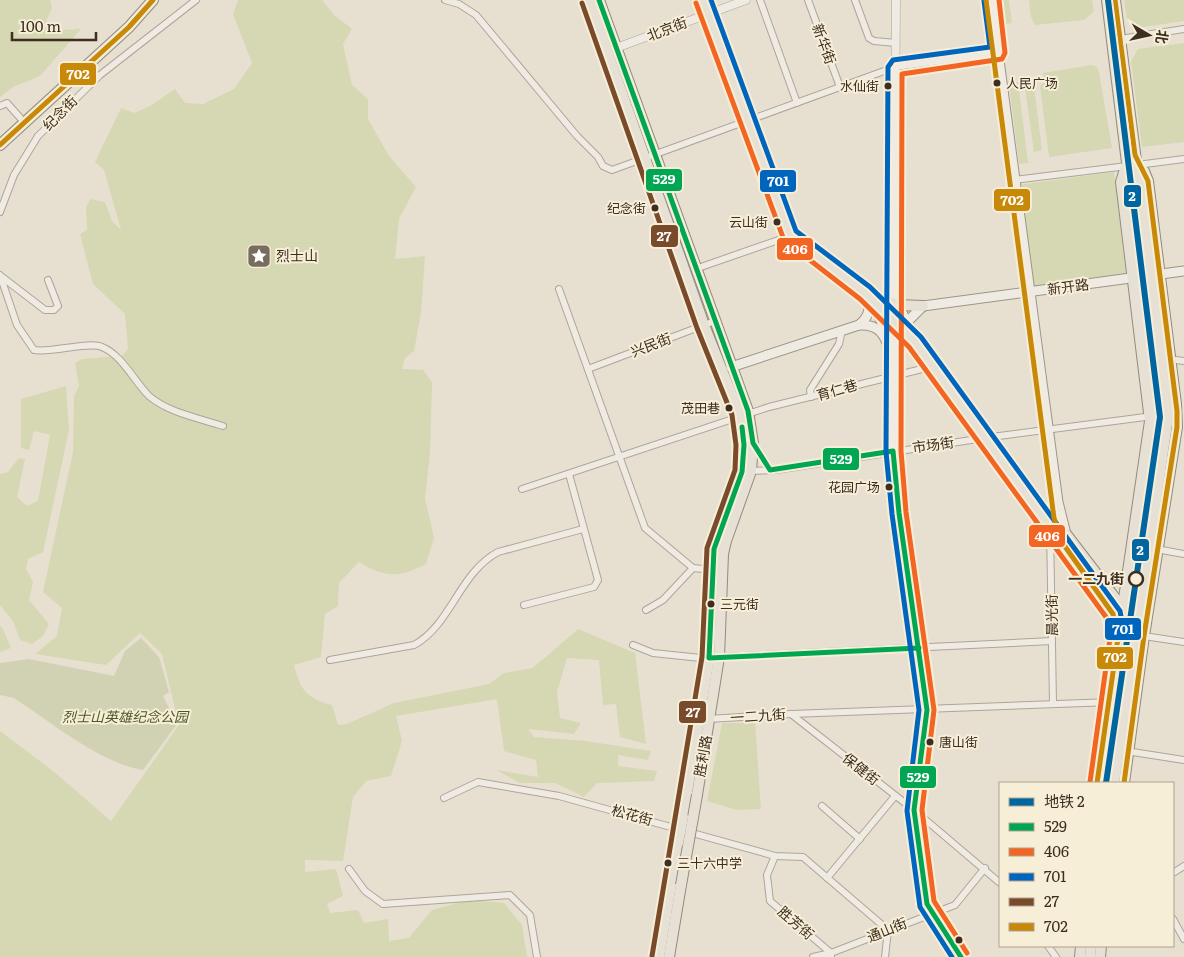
<svg xmlns="http://www.w3.org/2000/svg" width="1184" height="957" viewBox="0 0 1184 957" font-family="Literata,'Noto Sans SC',serif">
<rect width="100%" height="100%" fill="#e7e0d1"/>
<g fill="#d6d7b3">
<path d="M0,0H50L52,8L46,21L58,30L81,29L40,76L13,87L0,97Z"/>
<path d="M238,0H322L334,15L352,29L343,44L352,85L368,99V119L389,156L416,187L399,219L395,259L425,256L421,313L414,351L405,358L402,369L423,370L432,382L430,453L425,498L434,538L426,564C398,578 386,578 359,562L339,583L338,606L325,614L321,657L294,665C301,691 306,698 332,705L338,725L347,724L394,703L489,684L504,673L533,668L578,629L635,653L646,744L620,737L616,704L603,705L599,660L567,658L557,692L560,718L581,723L574,734L528,729L534,737L586,741L651,751L648,760L618,755V766L657,771L654,781L597,783L584,797L555,783H520L496,770L538,777L536,760L504,751L497,699L396,716L402,741L391,776L366,781L353,797L343,861L305,860V872L336,869L343,896L327,904L330,913L358,910L364,923L388,919L389,941L409,938L432,910L469,900L504,903L522,925L527,957H0V731L53,771L111,821L179,725L162,654L140,633L106,665L35,654L57,636L62,608L43,592L73,452L74,396L79,386L75,363L82,359L122,356L128,349L125,314L93,284L80,234L87,230L86,208L90,199L105,202L112,221L121,230L104,170L95,162L121,108L134,113L150,106L175,89L185,103L203,104L234,89L252,63L233,14Z"/>
<path d="M997,0H1009L1012,23L1001,25Z"/>
<path d="M1029,0H1092L1094,11L1084,20L1035,25L1031,17Z"/>
<path d="M1124,0H1184V21L1137,28L1127,20Z"/>
<path d="M1184,43V142L1142,147L1131,61L1138,49Z"/>
<path d="M1091,65L1097,67L1099,72L1112,148L1049,157L1040,86L1044,83L1043,73Z"/>
<path d="M1033,79L1042,150L1034,152L1024,81Z"/>
<path d="M1018,82L1028,163L1019,164L1009,84Z"/>
<path d="M1114,172L1126,275L1031,288L1018,185Z"/>
<path d="M66,386L69,430L43,552L28,559L26,569L33,582L29,600L49,624L43,636L32,644L20,640L13,621L0,605V474L8,472L19,458L25,459L17,497L27,506L38,501L50,435L34,431L29,450L21,448V399Z"/>
<path d="M0,627H2L11,648L0,652Z"/>
<path d="M722,723H755L761,809L737,810L707,801Z"/>
</g>
<path fill="#d1d1b3" d="M141,638L159,657L169,692L163,696L177,724L143,770C100,763 51,722 14,698L0,695V663L29,659L114,676L125,651Z"/>
<g fill="none" stroke-linecap="round" stroke-linejoin="round">
<g stroke="#ada599" stroke-width="8">
<g id="minor">
<path d="M445,0L459,4L476,15L577,136L598,157L603,166L612,170L895,67L998,53"/>
<path d="M760,0L797,103"/>
<path d="M808,0L840,87"/>
<path d="M855,0L869,38L874,41L896,43"/>
<path d="M1120,39L1184,29"/>
<path d="M0,106L7,103L23,121"/>
<path d="M1137,165L1184,159"/>
<path d="M1014,180L1127,166"/>
<path d="M0,212L14,175L38,136L100,75L196,0"/>
<path d="M698,268L790,236"/>
<path d="M0,275L17,325L34,350C53,353 89,341 102,347C122,355 134,381 149,396C169,413 199,418 223,426"/>
<path d="M2,277L45,310H54L58,306L48,280"/>
<path d="M559,289L645,528L693,568L713,570"/>
<path d="M1168,359L1184,361"/>
<path d="M588,369L715,321"/>
<path d="M811,397L810,390L839,344L842,330"/>
<path d="M754,444L770,470"/>
<path d="M749,471L776,470L984,438L1153,416"/>
<path d="M522,489L769,407L934,366"/>
<path d="M1050,527L1053,704"/>
<path d="M1156,549L1184,554"/>
<path d="M524,605L594,587L598,580L569,474"/>
<path d="M646,610L663,600L693,568"/>
<path d="M1144,636L1184,642"/>
<path d="M633,645L653,653L701,658L1052,641"/>
<path d="M330,660L414,645C451,625 459,573 498,552L583,529"/>
<path d="M791,714L914,810L1000,883"/>
<path d="M708,719L791,714L1112,702"/>
<path d="M1126,751L1184,760"/>
<path d="M444,798L478,782L559,796L775,856L803,857L888,930L885,957"/>
<path d="M822,806L860,839"/>
<path d="M775,856L767,875L770,901L831,953V956"/>
<path d="M349,869L365,891L383,904L510,895L530,915L537,957"/>
<path d="M1173,873L1184,866"/>
<path d="M827,878L895,796"/>
<path d="M1173,919L1184,939"/>
<path d="M1048,946L1056,957"/>
<path d="M813,957L831,953L955,905L985,868"/>
</g>
</g>
<g stroke="#ada599" stroke-width="9">
<g id="tertiary">
<path d="M616,48L746,0"/>
<path d="M894,273L896,0"/>
</g>
</g>
<g stroke="#9c958a" stroke-width="11">
<g id="secondary">
<path d="M991,0L1058,502L1066,534"/>
<path d="M894,273L893,451L899,513L927,710L914,810L927,904L961,957"/>
<path d="M1153,275L1184,271"/>
<path d="M897,301L914,339"/>
<path d="M873,304L888,335"/>
<path d="M923,306L1138,277"/>
<path d="M859,325C868,318 871,310 867,299"/>
<path d="M903,326L923,306"/>
<path d="M731,367L859,325C878,324 884,333 890,350"/>
</g>
</g>
<g stroke="#928b80" stroke-width="12">
<g id="primary">
<path d="M589,0L704,325L739,413L744,445L742,472L714,549L709,658L683,817"/>
<path d="M599,0L748,411L753,443L751,471L726,541L723,554L719,657L697,795"/>
<path d="M703,0L790,236L865,293L915,342L1113,614L1127,629L1144,636"/>
<path d="M0,145L129,27L153,0"/>
<path d="M874,298L899,305L923,306"/>
<path d="M1066,534L1125,611"/>
<path d="M1097,783L1150,421L1121,182L1125,169"/>
<path d="M1104,783L1158,415L1107,0"/>
<path d="M1114,783L1167,424L1168,405L1115,0"/>
<path d="M1124,783L1144,636L1177,427L1176,404L1148,181L1144,171L1138,166"/>
<path d="M659,957L678,843"/>
<path d="M669,957L681,885"/>
<path d="M1080,957L1081,946"/>
<path d="M1090,957L1091,946"/>
<path d="M1100,957L1101,946"/>
</g>
</g>
<use href="#minor" stroke="#efebe3" stroke-width="6"/>
<use href="#tertiary" stroke="#efebe3" stroke-width="8"/>
<use href="#secondary" stroke="#efebe3" stroke-width="9"/>
<use href="#primary" stroke="#e6e1d4" stroke-width="10"/>
<g stroke="#928b80" stroke-width="12" stroke-linecap="butt">
<g id="primary-bridge">
<path d="M678,843L683,817"/>
<path d="M681,885L697,795"/>
</g>
</g>
<use href="#primary-bridge" stroke="#e6e1d4" stroke-width="10"/>
<g stroke="#f7eed8" stroke-width="9">
<g id="bus-1">
<path d="M599,0L748,411L753,443L770,470L893,451L899,513L927,710L914,810L927,904L961,957"/>
<path d="M742,427L744,445L742,472L714,549L709,658L919,648"/>
</g>
</g>
<g stroke="#f7eed8" stroke-width="9">
<g id="bus-2">
<path d="M696,3L784,240L860,299L909,347L1106,617L1110,638L1090,782"/>
<path d="M967,953L934,901L922,810L934,710L906,512L901,451L902,74L1002,59L1005,53L999,0"/>
</g>
</g>
<g stroke="#f7eed8" stroke-width="9">
<g id="bus-3">
<path d="M711,0L796,231L870,287L921,337L1120,611L1125,638L1105,783"/>
<path d="M952,957L920,907L907,811L919,710L892,514L886,452L888,67L893,60L990,47L984,1"/>
</g>
</g>
<g stroke="#f7eed8" stroke-width="9">
<path id="bus-4" d="M582,3L697,328L732,415L736,445L735,470L707,548L702,657L652,956"/>
</g>
<g stroke="#f7eed8" stroke-width="9">
<g id="bus-5">
<path d="M986,0L1054,518L1061,541L1113,614L1118,638L1097,783"/>
<path d="M1115,0L1135,155L1148,181L1177,411V427L1144,636L1124,783"/>
<path d="M0,145L129,27L153,0"/>
</g>
</g>
<use href="#bus-1" stroke="#00a651" stroke-width="5"/>
<use href="#bus-2" stroke="#f26522" stroke-width="5"/>
<use href="#bus-3" stroke="#0065bd" stroke-width="5"/>
<use href="#bus-4" stroke="#7a4b2a" stroke-width="5"/>
<use href="#bus-5" stroke="#c88808" stroke-width="5"/>
<g stroke="#f7eed8" stroke-width="10">
<path id="metro-1" d="M1106,783L1160,417L1108,0"/>
</g>
<use href="#metro-1" stroke="#0066a1" stroke-width="6"/>
</g>
<defs>
<g id="sight-square" transform="scale(1.25)"><rect x="-9" y="-9" width="18" height="18" rx="4" fill="#786c5e" stroke="#f7eed8"/><path d="M0-6L1.8-2.2L6-1.7L2.9 1.2L3.7 5.4L0 3.3L-3.7 5.4L-2.9 1.2L-6-1.7L-1.8-2.2Z" fill="#fff"/></g>
</defs>
<g fill-rule="evenodd">
<use href="#sight-square" x="259" y="256"/>
</g>
<g fill="#3d2e20" stroke="#f7eed8" stroke-width="2">
<circle cx="997" cy="83" r="4.5"/>
<circle cx="888" cy="86" r="4.5"/>
<circle cx="655" cy="208" r="4.5"/>
<circle cx="777" cy="222" r="4.5"/>
<circle cx="729" cy="408" r="4.5"/>
<circle cx="889" cy="487" r="4.5"/>
<circle cx="711" cy="604" r="4.5"/>
<circle cx="930" cy="742" r="4.5"/>
<circle cx="668" cy="863" r="4.5"/>
<circle cx="959" cy="940" r="4.5"/>
</g>
<circle fill="#f7eed8" stroke="#3d2e20" stroke-width="2.5" cx="1136" cy="579" r="7"/>
<g text-anchor="middle" stroke-width="4" stroke-linejoin="round" paint-order="stroke">
<g font-size="13" fill="#3d2e20" stroke="#f7eed8" text-anchor="end">
<text x="1006" y="88" text-anchor="start">人民广场</text>
<text x="879" y="91">水仙街</text>
<text x="646" y="213">纪念街</text>
<text x="768" y="227">云山街</text>
<text x="720" y="413">茂田巷</text>
<text x="880" y="492">花园广场</text>
<text x="720" y="609" text-anchor="start">三元街</text>
<text x="939" y="747" text-anchor="start">唐山街</text>
<text x="677" y="868" text-anchor="start">三十六中学</text>
</g>
<g font-size="14" fill="#3d2e20" stroke="#f7eed8">
<text transform="translate(667 29) rotate(-21)" y="5">北京街</text>
<text transform="translate(824 44) rotate(70)" y="5">新华街</text>
<text transform="translate(60 113) rotate(-45)" y="5">纪念街</text>
<text transform="translate(1068 287) rotate(-8)" y="5">新开路</text>
<text transform="translate(651 345) rotate(-21)" y="5">兴民街</text>
<text transform="translate(837 390) rotate(-16)" y="5">育仁巷</text>
<text transform="translate(933 445) rotate(-8)" y="5">市场街</text>
<text transform="translate(1052 615) rotate(-91)" y="5">晨光街</text>
<text transform="translate(758 716) rotate(-4)" y="5">一二九街</text>
<text transform="translate(703 756) rotate(-80)" y="5">胜利路</text>
<text transform="translate(861 769) rotate(38)" y="5">保健街</text>
<text transform="translate(632 815) rotate(15)" y="5">松花街</text>
<text transform="translate(796 923) rotate(41)" y="5">胜芳街</text>
<text transform="translate(887 930) rotate(-22)" y="5">通山街</text>
</g>
<g font-size="14" fill="#3d2e20" stroke="#f7eed8" text-anchor="start">
<text x="276" y="261">烈士山</text>
</g>
<g font-size="14" font-weight="bold" fill="#3d2e20" stroke="#f7eed8" text-anchor="end">
<text x="1124" y="584">一二九街</text>
</g>
<g font-size="14" font-style="italic" fill="#4d5a26" stroke="#f7eed8">
<text x="125" y="722">烈士山英雄纪念公园</text>
</g>
</g>
<g stroke="#f7eed8" stroke-width="2">
<rect x="59" y="62" width="38" height="24" rx="5" fill="#c88808"/>
<rect x="645" y="168" width="38" height="24" rx="5" fill="#00a651"/>
<rect x="759" y="169" width="38" height="24" rx="5" fill="#0065bd"/>
<rect x="1123" y="184" width="19" height="24" rx="5" fill="#0066a1"/>
<rect x="993" y="188" width="38" height="24" rx="5" fill="#c88808"/>
<rect x="650" y="224" width="29" height="24" rx="5" fill="#7a4b2a"/>
<rect x="776" y="237" width="38" height="24" rx="5" fill="#f26522"/>
<rect x="822" y="447" width="38" height="24" rx="5" fill="#00a651"/>
<rect x="1028" y="524" width="38" height="24" rx="5" fill="#f26522"/>
<rect x="1131" y="538" width="19" height="24" rx="5" fill="#0066a1"/>
<rect x="1104" y="617" width="38" height="24" rx="5" fill="#0065bd"/>
<rect x="1096" y="646" width="38" height="24" rx="5" fill="#c88808"/>
<rect x="678" y="700" width="29" height="24" rx="5" fill="#7a4b2a"/>
<rect x="899" y="765" width="38" height="24" rx="5" fill="#00a651"/>
</g>
<g font-size="14" text-anchor="middle" font-weight="bold" fill="#fff">
<text x="78" y="79">702</text>
<text x="664" y="184">529</text>
<text x="778" y="186">701</text>
<text x="1132" y="201">2</text>
<text x="1012" y="205">702</text>
<text x="664" y="241">27</text>
<text x="795" y="254">406</text>
<text x="841" y="464">529</text>
<text x="1047" y="541">406</text>
<text x="1140" y="555">2</text>
<text x="1123" y="634">701</text>
<text x="1115" y="662">702</text>
<text x="693" y="717">27</text>
<text x="918" y="782">529</text>
</g>
<rect x="999" y="782" width="175" height="165" fill="#f7eed8" stroke="#ada18e"/>
<rect x="1009" y="798" width="25" height="8" fill="#0066a1" stroke="#ada18e"/>
<text x="1044" y="807" font-size="15" fill="#3d2e20">地铁 2</text>
<rect x="1009" y="823" width="25" height="8" fill="#00a651" stroke="#ada18e"/>
<text x="1044" y="832" font-size="15" fill="#3d2e20">529</text>
<rect x="1009" y="848" width="25" height="8" fill="#f26522" stroke="#ada18e"/>
<text x="1044" y="857" font-size="15" fill="#3d2e20">406</text>
<rect x="1009" y="873" width="25" height="8" fill="#0065bd" stroke="#ada18e"/>
<text x="1044" y="882" font-size="15" fill="#3d2e20">701</text>
<rect x="1009" y="898" width="25" height="8" fill="#7a4b2a" stroke="#ada18e"/>
<text x="1044" y="907" font-size="15" fill="#3d2e20">27</text>
<rect x="1009" y="923" width="25" height="8" fill="#c88808" stroke="#ada18e"/>
<text x="1044" y="932" font-size="15" fill="#3d2e20">702</text>
<g transform="translate(1149 35) rotate(99)" stroke="#f7eed8" stroke-width="4" paint-order="stroke">
<path d="M0-4L9 19L0 12L-9 19Z" fill="#3d2e20"/>
<text y="-8" font-size="14" font-weight="bold" text-anchor="middle" fill="#3d2e20">北</text>
</g>
<path d="M12 32v8h84v-8" fill="none" stroke="#3d2e20" stroke-width="2.5"/>
<text x="20" y="32" font-size="15" fill="#3d2e20" stroke="#f7eed8" stroke-width="4" paint-order="stroke">100 m</text>
</svg>
